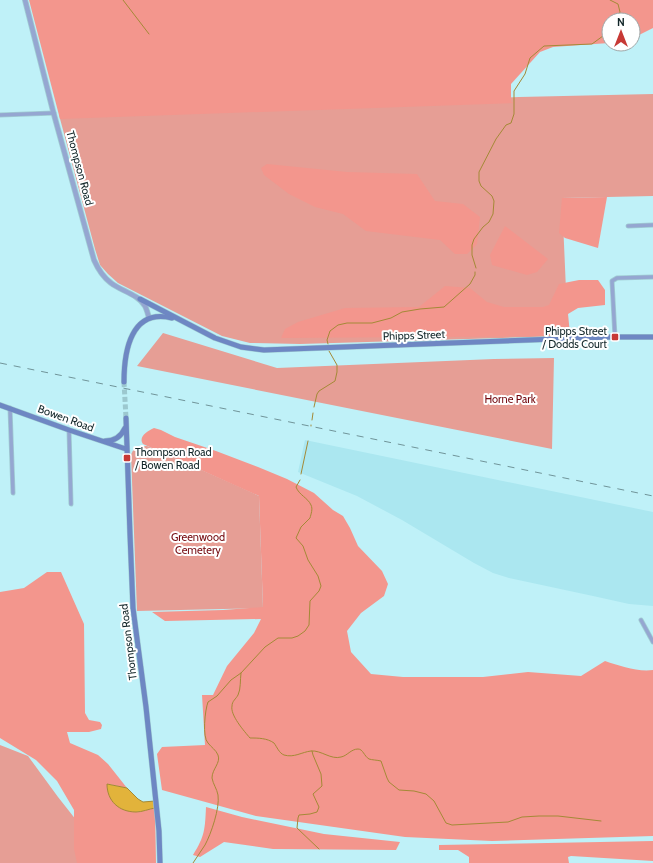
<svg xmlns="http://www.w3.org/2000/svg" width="653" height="863" viewBox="0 0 653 863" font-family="Cabin,sans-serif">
<rect width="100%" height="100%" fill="#bff1f8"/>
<path fill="#abe7f0" d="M305,440L653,512V606L629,604L593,596L509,578L493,573L474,563L402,520L357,496L298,472Z"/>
<g fill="#e69e95">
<path d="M653,94V196L562,198L568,336L300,344L250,343L222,336L118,283L108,274L100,265L95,249L59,115L96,111L311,105L519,97Z"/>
<path d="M163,333L277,368L494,359L554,358L552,449L137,366Z"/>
<path d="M142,446H147L233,484L259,496L263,608L137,611L131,455C133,449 136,448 142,446Z"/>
<path d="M0,745L28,756L58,797L110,863H0Z"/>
</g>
<g fill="#f3968d">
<path d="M29,0H653V28L633,38V20H609V43L553,47L540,52L511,84V102L514,103L60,119Z"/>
<path d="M267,164L347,172L417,174L435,201L463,204L480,217L477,244L467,254H455L440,240L366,231L343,214L315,207L289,194L264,175L261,168Z"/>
<path d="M607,197L598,248L565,238L559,233L562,198Z"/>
<path d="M505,226L548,259L537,272L527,275L492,265L490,255Z"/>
<path d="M579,280H598L605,290V305L578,308L568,314L570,334L565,336L281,338L285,329L298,322L345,308L419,307L445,286L470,288L487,302L504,307H543L549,305L559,284Z"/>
<path d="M154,428L161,430L175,437L216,451L258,467L287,479L314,493L333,510L343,516L350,528L358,546L382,571L388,584L384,596L361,613L347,631L351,652L371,674L403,677H483L528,672L581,676L605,661C620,666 637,672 653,670V836L492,841L405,837L256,816L162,790L157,754L162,747L205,745L202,695H213L227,666L254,633L261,619L165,621L152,612L223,610L263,607L259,496L143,444C138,437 147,431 154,428Z"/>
<path d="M47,572H61L84,624L85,713L89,720L100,722L102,725L101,729L89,732H67L70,743L98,755L108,764L127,788L108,784L137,812L155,808L156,863H77L74,849V810L57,781L36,760L0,738V592L24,588Z"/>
<path d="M206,807L242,817L324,834L400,842L396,850L273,849L224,842L200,857L193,855C205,836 205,829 206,807Z"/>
<path d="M653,841V861L571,856L568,857L569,863H469V857L458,850H439V845Z"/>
</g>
<path fill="#e2b33b" stroke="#a48936" d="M107,784L127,788L138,799L143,802L155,801V808C149,809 142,812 136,812C119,812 107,801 107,784Z"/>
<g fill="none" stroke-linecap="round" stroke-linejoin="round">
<g stroke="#a48936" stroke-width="1">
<path d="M123,0L149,34"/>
<path d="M610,0L618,4L620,12L617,20"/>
<path d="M476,268L472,255V245L474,239L483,227L489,222L493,214L494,201L492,196L481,186L479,181V172L496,139L506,125L511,123L514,114V91L525,74L530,58L544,46L592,44L607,33L609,31"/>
<path d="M328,344L327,340L330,331L338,325L347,323H372L391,318L402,312L420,309L444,307L470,284L475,275V272"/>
<path d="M314,407L317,394L319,391L335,381L337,372V365L329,351"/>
<path d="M312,420L313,413"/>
<path d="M311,426V425"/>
<path d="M301,474L308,441"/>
<path d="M241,673C240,680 241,689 238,695C236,699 232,701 232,706C230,715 244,731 250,738C258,738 267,738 274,743C277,747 279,753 284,755C294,758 302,752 311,751C321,750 331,760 341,757C347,756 351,749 358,749C363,749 364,756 369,759C372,760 377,760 381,761L387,778L389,782L399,790L414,791L426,794L434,801L446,823L452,825L508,822L522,817L539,816H558L601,821"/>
<path d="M312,751L313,755L321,774L322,786L313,794L319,807L317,812L310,814L299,815L298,818L297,828L319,849"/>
<path d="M193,863C197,857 201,851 205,845C211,834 220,808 218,795C217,789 213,784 212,778C212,769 221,763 218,755C216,750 211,747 208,743C202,737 205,710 208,702L217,696L231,680L241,673L265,647L278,638H292L298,636L305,631L309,625L310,601L319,591L321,586L318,576L308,560L303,546L296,538L301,527L310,518C311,514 313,509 311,505C308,498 299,495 296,487L300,480"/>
</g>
<path stroke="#9cc8cf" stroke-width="5" stroke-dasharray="5 2.5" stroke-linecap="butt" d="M124,382L126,418"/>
<g stroke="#a0ccd3" stroke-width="5">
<g id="minor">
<path d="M0,115L54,113"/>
<path d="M628,226L653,225"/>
<path d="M615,337L612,281L617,278L653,277"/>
<path d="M10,408L13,493"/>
<path d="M69,430L71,504"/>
<path d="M641,620L653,642"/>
</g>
</g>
<g stroke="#a0ccd3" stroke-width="6">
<path id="tertiary" d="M25,0L53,111L94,260C98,269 103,277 111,283C121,291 138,294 145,306C147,310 148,314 149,318"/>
</g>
<g stroke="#a0ccd3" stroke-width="6">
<g id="secondary">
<path d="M140,299L215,338L241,347L264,350L610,337H653"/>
<path d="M124,382C124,351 131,308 172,318"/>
<path d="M0,405L69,430L126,449"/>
<path d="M126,418L130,534L133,608L146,707L159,831L160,863"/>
<path d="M105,441C115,441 121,437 125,428"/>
</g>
</g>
<use href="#minor" stroke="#95a7d1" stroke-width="3.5"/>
<use href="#tertiary" stroke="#95a7d1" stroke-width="4.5"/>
<use href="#secondary" stroke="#6e87c3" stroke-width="5"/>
<path stroke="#709499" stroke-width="1" stroke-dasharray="7 7" stroke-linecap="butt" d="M0,363L653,496"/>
</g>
<g fill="#c73935" stroke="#fff" stroke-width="1.5">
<rect x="611" y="333" width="8" height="8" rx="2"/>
<rect x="123" y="454" width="8" height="8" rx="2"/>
</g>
<g text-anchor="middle" stroke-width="4" stroke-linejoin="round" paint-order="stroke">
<g font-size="11" fill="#122629" stroke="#fff">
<text transform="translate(80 168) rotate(75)" y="4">Thompson Road</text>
<text transform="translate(414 335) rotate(-2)" y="4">Phipps Street</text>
<text transform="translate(66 418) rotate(20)" y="4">Bowen Road</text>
<text transform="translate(128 642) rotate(-97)" y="4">Thompson Road</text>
</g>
<g font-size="11" fill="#122629" stroke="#fff" text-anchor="end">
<text x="607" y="335">Phipps Street<tspan x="607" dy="13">/ Dodds Court</tspan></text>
<text x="135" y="456" text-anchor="start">Thompson Road<tspan x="135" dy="13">/ Bowen Road</tspan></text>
</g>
<g font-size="11" fill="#73080e" stroke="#fff">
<text x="510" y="403">Horne Park</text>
<text x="198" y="541">Greenwood<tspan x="198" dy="13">Cemetery</tspan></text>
</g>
</g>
<g transform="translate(621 32)"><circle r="19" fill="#ffffff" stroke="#a0a8a9"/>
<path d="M0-3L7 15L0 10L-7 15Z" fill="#c73935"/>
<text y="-6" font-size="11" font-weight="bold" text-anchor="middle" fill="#122629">N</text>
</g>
</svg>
